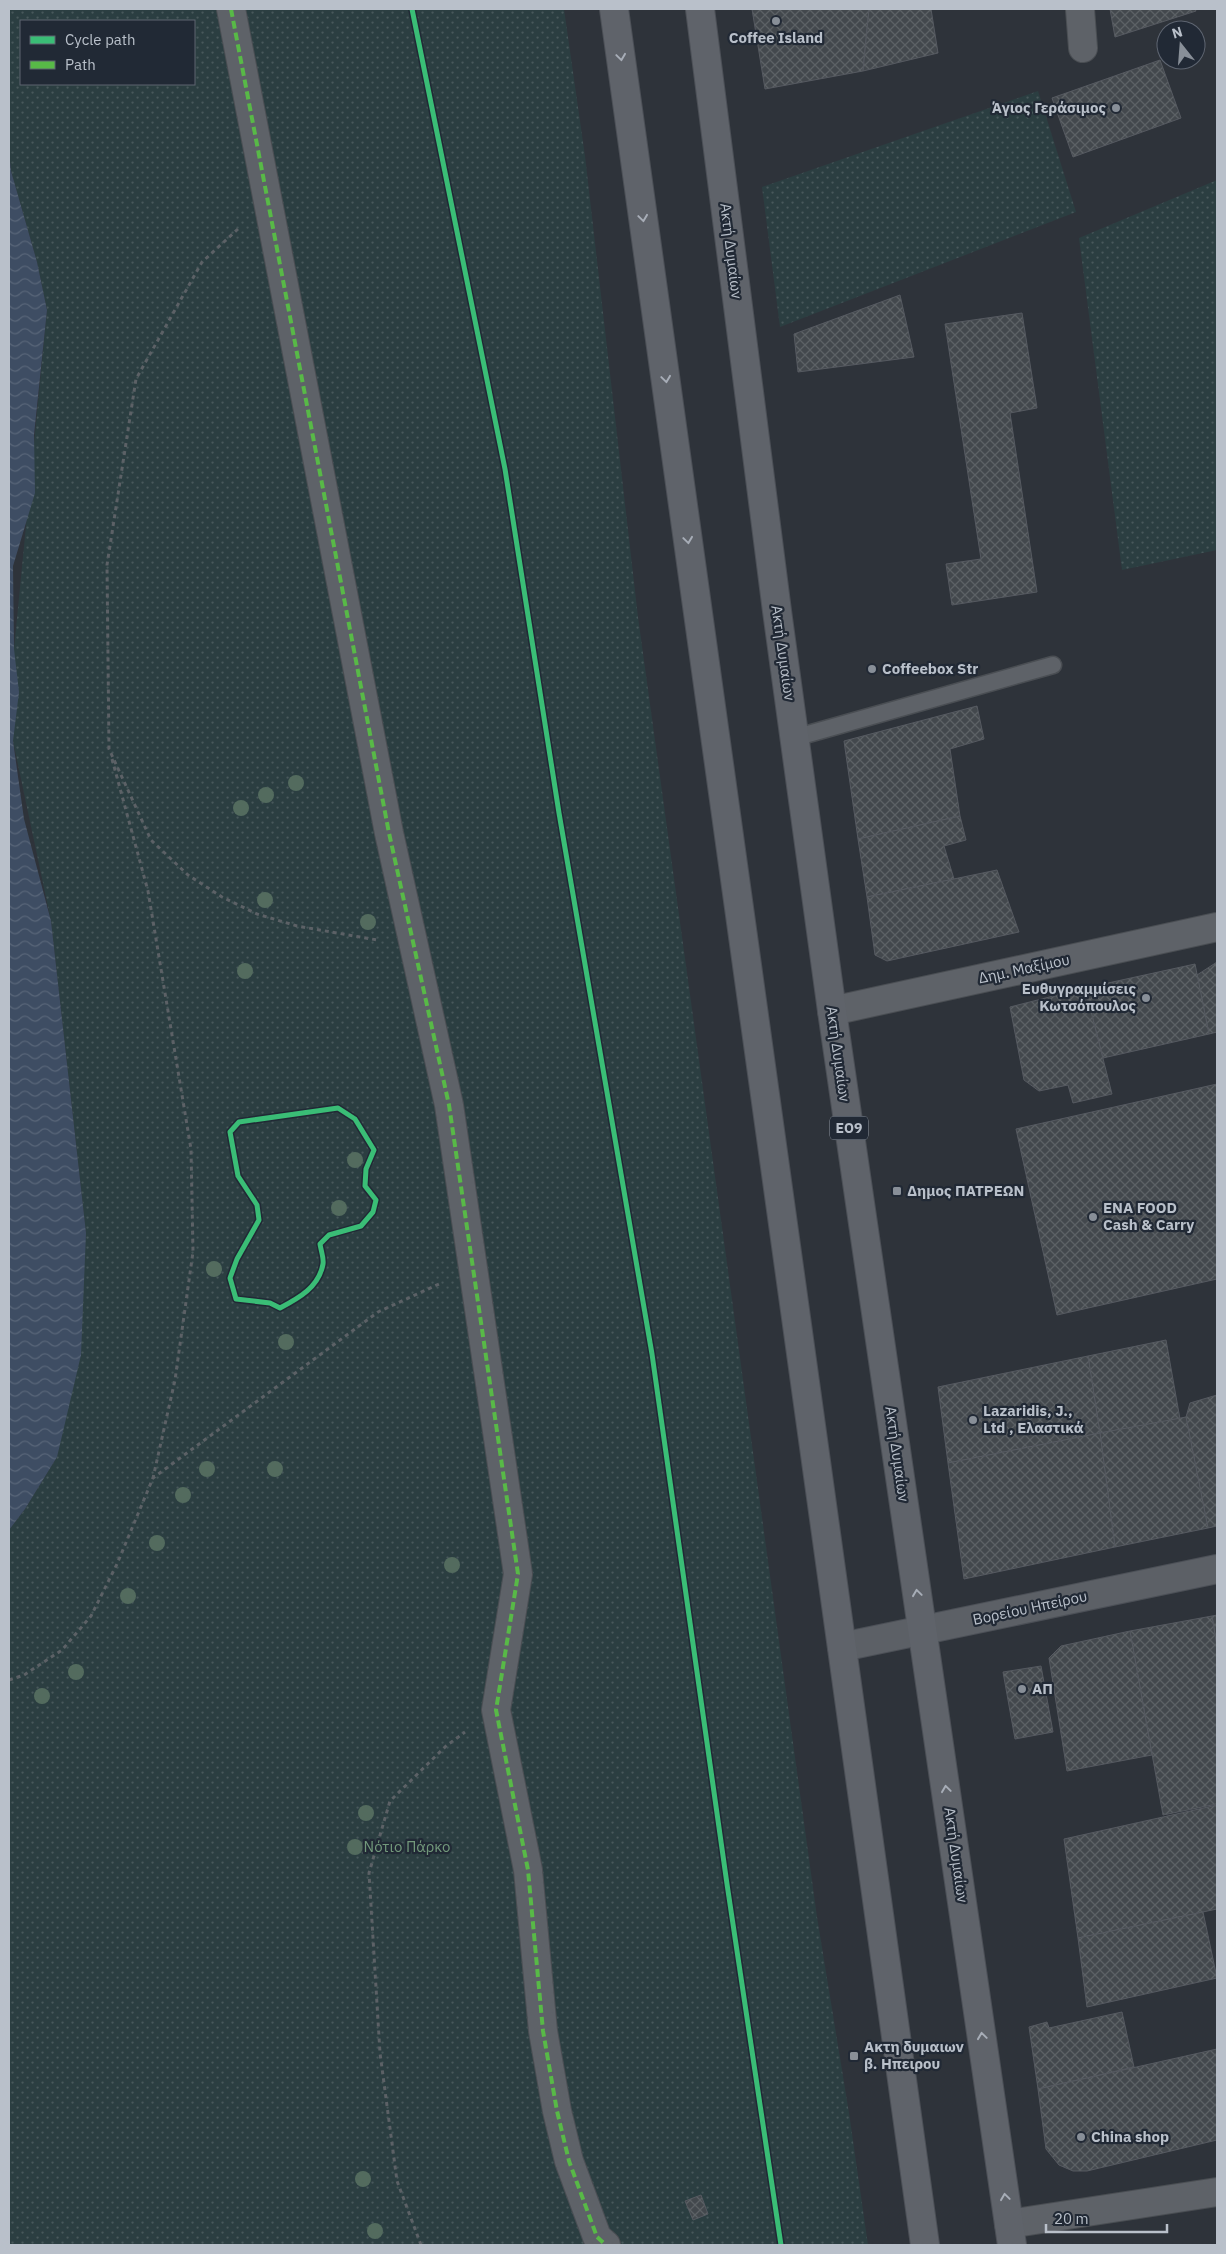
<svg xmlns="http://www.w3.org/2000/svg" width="1226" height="2254" viewBox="0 0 1226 2254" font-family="'IBM Plex Sans',sans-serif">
<defs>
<pattern id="park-dots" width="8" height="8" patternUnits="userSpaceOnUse" patternTransform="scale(1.25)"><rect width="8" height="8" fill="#2b3e41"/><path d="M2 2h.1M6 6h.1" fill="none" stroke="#48585b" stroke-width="1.8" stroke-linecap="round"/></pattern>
<pattern id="water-waves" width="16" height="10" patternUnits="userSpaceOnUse" patternTransform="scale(1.25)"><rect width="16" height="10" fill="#3e4d63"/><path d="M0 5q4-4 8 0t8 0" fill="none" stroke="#586578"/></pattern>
<pattern id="building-cross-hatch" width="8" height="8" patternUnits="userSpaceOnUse" patternTransform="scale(1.25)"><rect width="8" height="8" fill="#43484d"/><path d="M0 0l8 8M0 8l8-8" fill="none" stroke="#5c6165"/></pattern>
</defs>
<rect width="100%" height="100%" fill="#2e333a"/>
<g fill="url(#park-dots)" fill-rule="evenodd">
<path d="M9,9H564L585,156L638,617L817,1917L849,2113L868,2245H9V1530L25,1509L57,1457L86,1233L51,921L13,741L14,649L47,310L37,262L11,171L9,152ZM21,21H194V84H21Z"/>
<path d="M1038,91L1076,212L780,327L762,187Z"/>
<path d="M1217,180V550L1122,570L1079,238Z"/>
</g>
<path fill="url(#water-waves)" d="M9,152L11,171L37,262L47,310L34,435L35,493L13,566L14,649L19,692L13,741L24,819L51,921L86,1233L81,1355L57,1457L25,1509L9,1530Z"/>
<g fill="url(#building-cross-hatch)" stroke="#565a61">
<path d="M752,9H869L863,71L765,89Z"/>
<path d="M869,9H931L938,53L863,71Z"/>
<path d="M1110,9H1195L1196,11L1115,37Z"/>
<path d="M1160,60L1181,118L1073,157L1052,98Z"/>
<path d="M900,295L914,357L798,372L794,334Z"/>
<path d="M1022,313L1037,408L1010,413L1037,592L952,605L946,564L981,559L945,324Z"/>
<path d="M977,706L984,739L950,749L960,816L858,839L844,741Z"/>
<path d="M960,816L966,840L944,846L954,879L867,897L858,839Z"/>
<path d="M997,870L1019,932L887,961L875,955L867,897Z"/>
<path d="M1217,962V1032L1209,1034L1197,975Z"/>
<path d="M1195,964L1209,1034L1103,1058L1085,988Z"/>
<path d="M1085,988L1112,1094L1073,1103L1068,1085L1039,1091L1024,1080L1010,1007Z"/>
<path d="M1217,1084V1279L1057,1315L1016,1129Z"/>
<path d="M1166,1340L1180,1419L1100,1433L1088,1356Z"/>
<path d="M1088,1356L1100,1433L948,1463L938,1387Z"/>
<path d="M1217,1395V1526L1208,1528L1186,1417L1190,1403Z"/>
<path d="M1186,1417L1208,1528L1115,1547L1100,1433Z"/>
<path d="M1100,1433L1115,1547L964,1579L948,1463Z"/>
<path d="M1217,1615V1647L1212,1616Z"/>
<path d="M1212,1616L1217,1647V1804L1163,1815L1130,1631Z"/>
<path d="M1130,1631L1152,1755L1067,1771L1049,1658L1061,1646Z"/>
<path d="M1041,1666L1053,1732L1015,1739L1003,1672Z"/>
<path d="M1217,1805V1909L1078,1938L1064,1839Z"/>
<path d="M1203,1912L1217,1978L1087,2007L1078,1938Z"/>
<path d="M1122,2012L1134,2067L1038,2089L1029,2027L1047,2022L1049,2028Z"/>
<path d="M1217,2049V2140L1087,2171H1073L1059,2165L1046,2149L1038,2089Z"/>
<path d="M701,2195L708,2214L693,2220L685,2201Z"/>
</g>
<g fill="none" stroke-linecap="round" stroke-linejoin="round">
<g stroke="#4a4e53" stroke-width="19">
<path id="lane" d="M794,738L1053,665"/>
</g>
<g stroke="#4a4e53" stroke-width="30">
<g id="street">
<path d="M231,9L389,833L449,1105L518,1574L496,1710L528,1870L543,2031L557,2111L569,2161L597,2237L606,2245"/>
<path d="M1080,9L1083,48"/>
<path d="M832,1011L1217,927"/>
<path d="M1009,2224L1217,2192"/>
</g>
</g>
<g stroke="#4c5057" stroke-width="30">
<path id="secondary" d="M842,1647L1217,1569"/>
</g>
<g stroke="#4c5057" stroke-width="30">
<g id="primary">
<path d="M614,9L925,2245"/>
<path d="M700,9L777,611L832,1011L1012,2245"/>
</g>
</g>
<g stroke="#5c6166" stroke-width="3" stroke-dasharray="4 4" stroke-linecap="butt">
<path d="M238,229L202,262L136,379L107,565L109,749L151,840L188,875L222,897L257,914L297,926L377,940"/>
<path d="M112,759L148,891L191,1149L193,1252L175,1380L153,1478"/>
<path d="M9,1680L24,1675L62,1650L91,1616L117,1564L153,1478L378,1312L439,1284"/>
<path d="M421,2245L397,2181L380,2053L369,1873L390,1801L446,1746L465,1732"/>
</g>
<use href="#lane" stroke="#5e6268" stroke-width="16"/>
<use href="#street" stroke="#5e6268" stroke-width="28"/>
<use href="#secondary" stroke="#5c6066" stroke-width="28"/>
<use href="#primary" stroke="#5f636a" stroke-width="28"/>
<path stroke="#58b947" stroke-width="4" stroke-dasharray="8 4" stroke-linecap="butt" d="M231,9L389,833L449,1105L518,1574L496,1710L528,1870L543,2031L557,2111L569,2161L597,2237L606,2245"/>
<g stroke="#212935" stroke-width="8">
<g id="cycleway">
<path d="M412,9L505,469L559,813L652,1354L727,1884L781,2245"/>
<path d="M338,1108L355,1119L374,1150L366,1169L365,1186L376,1200L373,1212L361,1226L329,1235L320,1244C321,1251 324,1258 323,1264C319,1287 299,1298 280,1308L270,1303L236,1299L230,1278L237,1259L259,1220L257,1205L238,1176L230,1132L239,1122Z"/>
</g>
</g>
<use href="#cycleway" stroke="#3abd76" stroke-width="5"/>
</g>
<g fill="#536b5e">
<circle cx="296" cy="783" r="8"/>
<circle cx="266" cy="795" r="8"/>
<circle cx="241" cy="808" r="8"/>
<circle cx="265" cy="900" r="8"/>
<circle cx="368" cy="922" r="8"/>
<circle cx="245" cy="971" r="8"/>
<circle cx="355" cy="1160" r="8"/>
<circle cx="339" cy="1208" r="8"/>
<circle cx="214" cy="1269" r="8"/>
<circle cx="286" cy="1342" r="8"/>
<circle cx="207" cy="1469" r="8"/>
<circle cx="275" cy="1469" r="8"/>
<circle cx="183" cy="1495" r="8"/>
<circle cx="157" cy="1543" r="8"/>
<circle cx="452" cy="1565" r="8"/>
<circle cx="128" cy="1596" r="8"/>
<circle cx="76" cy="1672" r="8"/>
<circle cx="42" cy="1696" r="8"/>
<circle cx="366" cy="1813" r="8"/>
<circle cx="355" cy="1847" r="8"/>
<circle cx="363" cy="2179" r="8"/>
<circle cx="375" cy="2231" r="8"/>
</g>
<defs><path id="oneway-chevron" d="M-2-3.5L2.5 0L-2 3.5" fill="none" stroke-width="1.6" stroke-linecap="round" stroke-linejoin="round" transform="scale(1.25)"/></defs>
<g stroke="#a7adb7">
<use href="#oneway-chevron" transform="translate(621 57) rotate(82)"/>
<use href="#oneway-chevron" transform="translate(643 218) rotate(82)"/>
<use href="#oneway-chevron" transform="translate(666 379) rotate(82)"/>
<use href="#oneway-chevron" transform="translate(688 540) rotate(82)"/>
<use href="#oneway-chevron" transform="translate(917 1593) rotate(-98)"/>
<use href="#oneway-chevron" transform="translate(946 1789) rotate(-98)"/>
<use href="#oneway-chevron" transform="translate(982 2036) rotate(-98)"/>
<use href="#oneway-chevron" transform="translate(1005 2197) rotate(-98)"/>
</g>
<g fill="#888f98" stroke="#212935" stroke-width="2">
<circle cx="776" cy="21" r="5"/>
<circle cx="1116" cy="108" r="5"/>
<circle cx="872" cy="669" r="5"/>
<circle cx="1146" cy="998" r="5"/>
<rect x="892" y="1186" width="10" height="10" rx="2.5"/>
<circle cx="1093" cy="1217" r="5"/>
<circle cx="973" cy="1420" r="5"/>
<circle cx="1022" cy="1689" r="5"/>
<rect x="849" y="2051" width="10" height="10" rx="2.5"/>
<circle cx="1081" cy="2137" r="5"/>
</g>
<g text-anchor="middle" stroke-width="4.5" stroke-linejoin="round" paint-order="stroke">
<rect fill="#212935" stroke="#8b939d" stroke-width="1" x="830" y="1116.5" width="38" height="23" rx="4"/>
<g font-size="14" font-weight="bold" fill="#b9c0ca">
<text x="849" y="1133">ΕΟ9</text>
</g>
<g font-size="15" font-weight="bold" fill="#b9c0ca" stroke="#212935" text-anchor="start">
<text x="776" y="43" text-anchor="middle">Coffee Island</text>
<text x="1106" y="113" text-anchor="end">Άγιος Γεράσιμος</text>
<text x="882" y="674">Coffeebox Str</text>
<text x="1136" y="994" text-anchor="end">Ευθυγραμμίσεις<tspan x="1136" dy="17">Κωτσόπουλος</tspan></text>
<text x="907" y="1196">Δημος ΠΑΤΡΕΩΝ</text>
<text x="1103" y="1213">ENA FOOD<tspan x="1103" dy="17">Cash &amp; Carry</tspan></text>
<text x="983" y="1416">Lazaridis, J.,<tspan x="983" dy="17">Ltd , Ελαστικά</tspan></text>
<text x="1032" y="1694">ΑΠ</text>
<text x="864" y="2052">Ακτη δυμαιων<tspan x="864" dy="17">β. Ηπειρου</tspan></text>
<text x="1091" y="2142">China shop</text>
</g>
<g font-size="15" fill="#b9c0ca" stroke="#212935">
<text transform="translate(731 251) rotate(83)" y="5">Ακτή Δυμαίων</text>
<text transform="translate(783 653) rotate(82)" y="5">Ακτή Δυμαίων</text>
<text transform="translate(1024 969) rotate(-12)" y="5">Δημ. Μαξίμου</text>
<text transform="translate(838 1054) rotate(82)" y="5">Ακτή Δυμαίων</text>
<text transform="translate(897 1454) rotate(82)" y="5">Ακτή Δυμαίων</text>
<text transform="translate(1030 1608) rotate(-12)" y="5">Βορείου Ηπείρου</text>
<text transform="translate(956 1855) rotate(82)" y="5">Ακτή Δυμαίων</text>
</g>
<g font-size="15" fill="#72997b" stroke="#212935">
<text x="407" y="1852">Νότιο Πάρκο</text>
</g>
</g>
<rect width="1226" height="2254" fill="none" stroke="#b9c0ca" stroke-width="20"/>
<rect x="20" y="20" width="175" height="65" fill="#212935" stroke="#5e6571"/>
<rect x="30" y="36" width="25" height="8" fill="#3abd76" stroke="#5e6571"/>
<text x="65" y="45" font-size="15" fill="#b9c0ca">Cycle path</text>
<rect x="30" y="61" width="25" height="8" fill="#58b947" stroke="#5e6571"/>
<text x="65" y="70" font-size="15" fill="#b9c0ca">Path</text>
<g transform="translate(1181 45) rotate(343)"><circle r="24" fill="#212935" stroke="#5e6571"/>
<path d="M0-4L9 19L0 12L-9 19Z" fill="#888f98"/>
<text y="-8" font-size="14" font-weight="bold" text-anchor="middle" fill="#b9c0ca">N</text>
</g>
<path d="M1046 2224v8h121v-8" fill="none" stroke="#b9c0ca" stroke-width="2.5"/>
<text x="1054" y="2224" font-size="15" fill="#b9c0ca" stroke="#212935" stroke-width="4" paint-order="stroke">20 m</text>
</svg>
